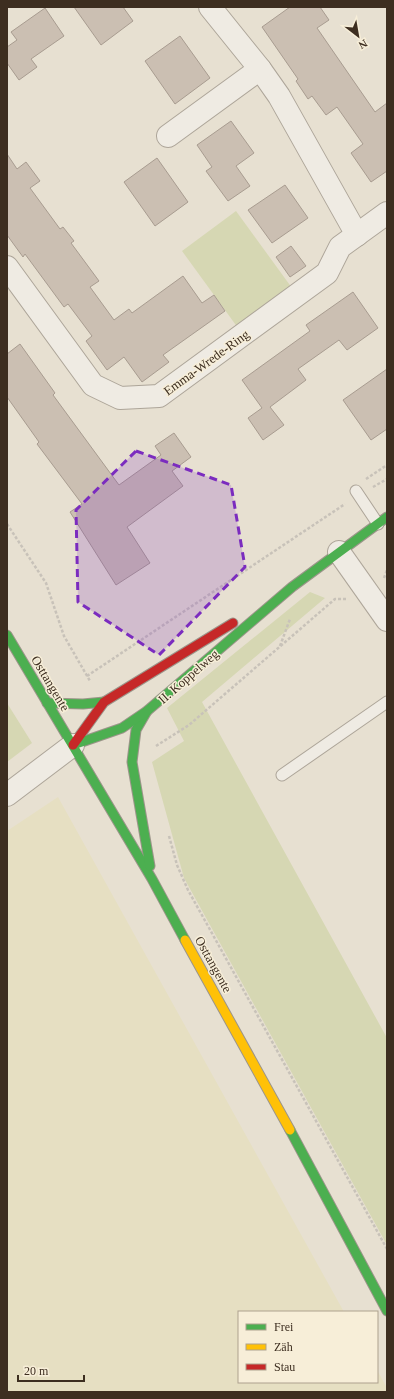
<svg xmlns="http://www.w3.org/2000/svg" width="394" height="1399" viewBox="0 0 394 1399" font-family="'Times New Roman',serif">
<rect width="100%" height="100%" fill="#e7e0d1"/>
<path fill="#e6dfc2" d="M58,797L344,1312H239V1382H377V1370L387,1388V1392H7V831Z"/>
<g fill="#d6d7b3">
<path d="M236,211L292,288L238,328L182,251Z"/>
<path d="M310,592L325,598L202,702L387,1038V1245L184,878L152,762L184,741L167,708Z"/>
<path d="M7,703L32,743L7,762Z"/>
</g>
<g fill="#cbbfb2" stroke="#a89c90">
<path d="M74,7H123L133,21L101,45Z"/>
<path d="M290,7H320L329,20L317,28L337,57L375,112L387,103V171L371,182L351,153L363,144L337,107L326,115L312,96L308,99L296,81L298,79L262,27Z"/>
<path d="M45,8L64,36L31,59L37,67L19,80L7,63V47L17,40L11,32Z"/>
<path d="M180,36L210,78L175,104L145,61Z"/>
<path d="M231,121L254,153L236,166L250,186L228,201L206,171L212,167L197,145Z"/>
<path d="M7,154L17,169L26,162L40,181L30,188L60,229L63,227L74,241L71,243L99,281L90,287L114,320L129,309L132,313L183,276L202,303L214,295L225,311L163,355L169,362L142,382L124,357L107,370L86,341L92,336L68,304L64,307L25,254L23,257L7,235Z"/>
<path d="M157,158L188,202L155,226L124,182Z"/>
<path d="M285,185L308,218L272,243L248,210Z"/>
<path d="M291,246L306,266L290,277L276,257Z"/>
<path d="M353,292L378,328L347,350L339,340L298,369L306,380L270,407L284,425L263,440L248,418L262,408L242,380L310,331L306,325Z"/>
<path d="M20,344L55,393L53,395L119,485L161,455L155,446L174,433L191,457L172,471L183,486L127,527L150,563L116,585L70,512L82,504L37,444L39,442L7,397V354Z"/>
<path d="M387,369V429L371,440L343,400Z"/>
</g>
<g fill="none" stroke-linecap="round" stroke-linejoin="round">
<g stroke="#ada599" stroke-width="13">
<g id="lane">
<path d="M356,491L378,524"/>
<path d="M282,775L387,702"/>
</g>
</g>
<g stroke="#ada599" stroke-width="24">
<g id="street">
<path d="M210,7L260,69L279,96L357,235"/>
<path d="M168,136L260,69"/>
<path d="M7,267L93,385L120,398L159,396L327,273L340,247L387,213"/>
<path d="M339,552L387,620"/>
<path d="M7,795L73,745"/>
</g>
</g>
<g stroke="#9c958a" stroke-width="11">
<g id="fast">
<path d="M7,635L152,879L185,940"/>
<path d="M47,703L83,704L104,702"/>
<path d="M147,711L136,730L132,762L150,866"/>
<path d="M73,745L122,728L147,711L292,587L387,517"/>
<path d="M290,1130L387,1311"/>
</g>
</g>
<g stroke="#9c958a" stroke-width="11">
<path id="slow" d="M185,940L290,1130"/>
</g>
<g stroke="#9c958a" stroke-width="11">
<path id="jam" d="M73,745L104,702L233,623"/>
</g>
<g stroke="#c8c2b9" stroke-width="2.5" stroke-dasharray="3 2" stroke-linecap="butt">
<path d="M366,479L387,465"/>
<path d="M373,487L387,479"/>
<path d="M7,524L46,583L64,636L90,681"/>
<path d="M384,578L387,570"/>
<path d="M280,646L290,619"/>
<path d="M87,676L345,504"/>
<path d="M156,746L189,725L335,599H346"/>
<path d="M169,836L177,865L188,890L387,1249"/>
</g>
<use href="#lane" stroke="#efebe3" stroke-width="11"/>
<use href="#street" stroke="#efebe3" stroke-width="22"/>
<use href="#fast" stroke="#4caf50" stroke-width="9"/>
<use href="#slow" stroke="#ffc107" stroke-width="9"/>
<use href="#jam" stroke="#c62828" stroke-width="9"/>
</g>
<path fill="#7b2cbf" fill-opacity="0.2" stroke="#7b2cbf" stroke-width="3" stroke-dasharray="8 5" stroke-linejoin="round" d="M136,451L231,485L245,567L159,655L78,602L76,510Z"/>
<g text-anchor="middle" stroke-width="3" stroke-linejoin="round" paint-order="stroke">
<g font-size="13" fill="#3d2e20" stroke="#f7eed8">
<text transform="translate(206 362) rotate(-36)" y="5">Emma-Wrede-Ring</text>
<text transform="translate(188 676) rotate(-41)" y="5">II. Koppelweg</text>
<text transform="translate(51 683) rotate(59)" y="5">Osttangente</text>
<text transform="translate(214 964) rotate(61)" y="5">Osttangente</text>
</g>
</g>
<rect width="394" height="1399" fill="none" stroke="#3d2e20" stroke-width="16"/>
<rect x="238" y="1311" width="140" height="72" fill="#f7eed8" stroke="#ada18e"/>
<rect x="246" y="1324" width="20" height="6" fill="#4caf50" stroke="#ada18e"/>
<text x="274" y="1331" font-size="12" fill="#3d2e20">Frei</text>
<rect x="246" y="1344" width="20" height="6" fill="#ffc107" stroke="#ada18e"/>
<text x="274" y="1351" font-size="12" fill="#3d2e20">Zäh</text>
<rect x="246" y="1364" width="20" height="6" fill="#c62828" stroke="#ada18e"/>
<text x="274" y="1371" font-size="12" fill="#3d2e20">Stau</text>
<g transform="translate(358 36) rotate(149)" stroke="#f7eed8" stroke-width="3" paint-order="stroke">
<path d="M0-3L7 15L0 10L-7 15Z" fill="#3d2e20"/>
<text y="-6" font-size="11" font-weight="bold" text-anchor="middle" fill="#3d2e20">N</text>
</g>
<path d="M18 1375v6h66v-6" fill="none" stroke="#3d2e20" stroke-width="2"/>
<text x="24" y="1375" font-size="12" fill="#3d2e20" stroke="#f7eed8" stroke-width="3" paint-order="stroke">20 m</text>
</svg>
